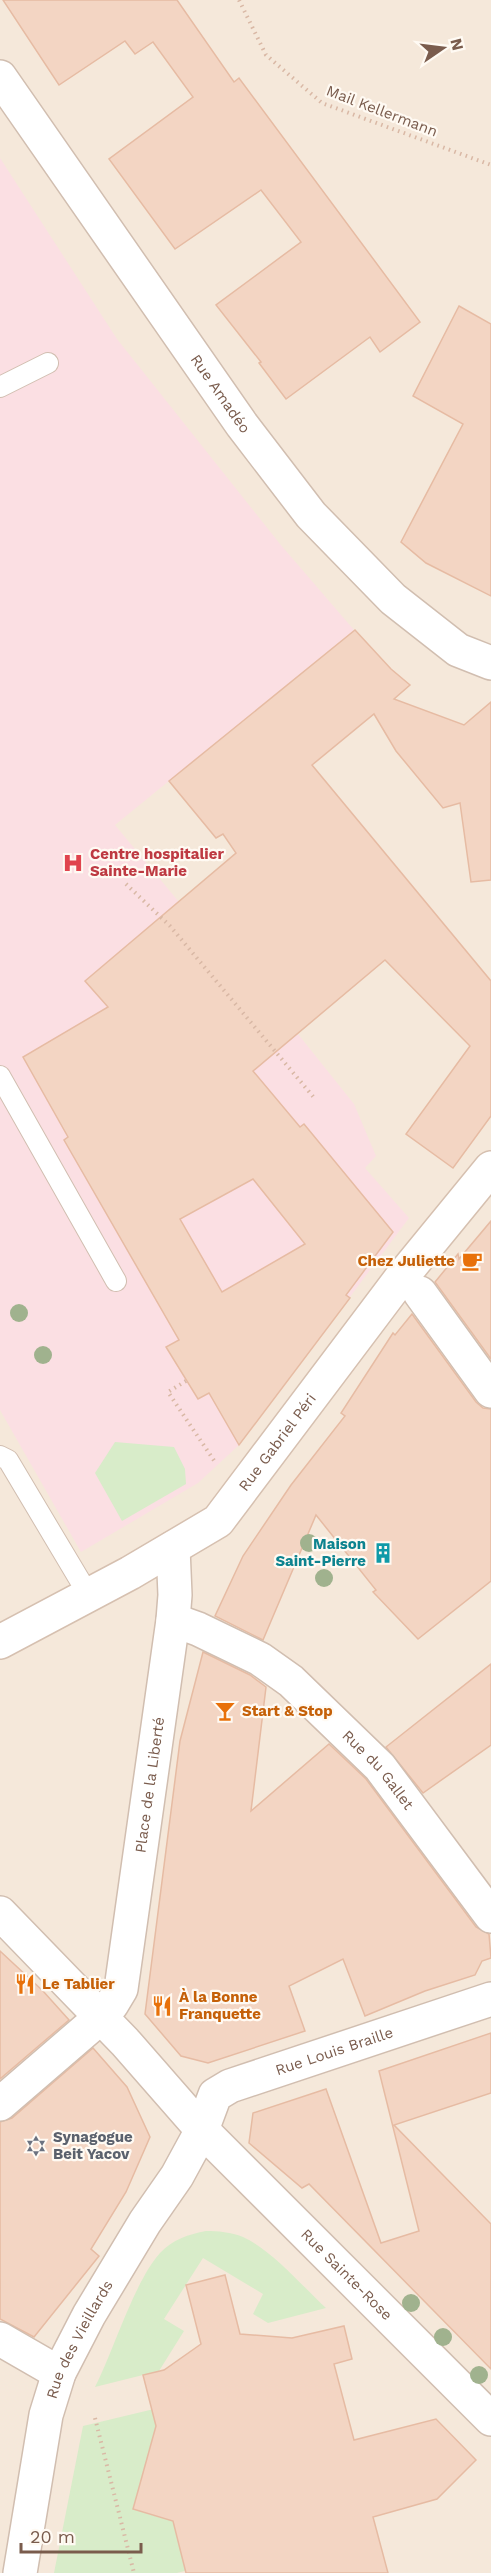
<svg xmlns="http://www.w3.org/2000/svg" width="491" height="2573" viewBox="0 0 491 2573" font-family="'Work Sans',sans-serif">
<rect width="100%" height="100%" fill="#fdf6ec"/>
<rect fill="#f5e8da" x="0" y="0" width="491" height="2573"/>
<path fill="#fbdfe3" d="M0,158L117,339L280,544L354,630L115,825L292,1038L298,1034L354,1104L376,1156L365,1168L409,1218L239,1445L198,1483L81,1552L0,1410Z"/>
<g fill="#d8ecc9">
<path d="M115,1442L174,1447L185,1469L186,1484L122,1521L95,1473Z"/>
<path d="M206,2231C218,2231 231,2232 243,2237C272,2250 302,2286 326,2308L268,2323L253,2314L263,2294L203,2258L164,2319L184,2331L159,2371L95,2387C114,2350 134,2282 160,2253C172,2240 189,2234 206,2231Z"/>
<path d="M179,2403L161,2409L133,2509L161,2518L199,2522L175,2528L183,2561L203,2566L177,2573H54L83,2426Z"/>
</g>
<g fill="#f3d5c3" stroke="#e6bba3" stroke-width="1.5" fill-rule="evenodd">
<path d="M3,0H177L234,82L239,78L420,322L380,352L370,337L286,399L259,363L261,362L216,305L301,242L261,190L175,249L109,159L193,97L153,42L135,54L125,41L59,85Z"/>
<path d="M459,306L491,324V596L426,563L401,542L463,424L413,396Z"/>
<path d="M355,630L391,669L410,685L394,699L464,725L491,702V880L471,882L460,803L443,808L396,751L374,714L312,765L491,981V1116L453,1168L406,1134L470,1046L385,960L253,1071L300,1127L304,1124L393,1232L346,1295L350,1298L239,1445L209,1393L198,1399L166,1347L179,1340L64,1140L68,1137L23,1057L108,1007L85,981L236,853L223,834L216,838L169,781ZM253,1179L305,1244L222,1292L180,1219Z"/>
<path d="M491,1221V1359L435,1282L458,1254L459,1259Z"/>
<path d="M412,1314L476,1402L483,1408L491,1409V1581L418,1639L373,1592L376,1590L316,1515L263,1640L215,1616L243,1556L291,1485L345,1416L341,1413L393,1333L395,1335Z"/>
<path d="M203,1652L250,1675L266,1687L251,1811L329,1744L366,1779L476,1927L489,1934L491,1958L482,1961L475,1975L425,1991L365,2016L343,1959L289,1986L305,2031L208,2063L181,2056L145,2014L180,1741Z"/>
<path d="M491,1664V1745L423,1793L386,1747Z"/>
<path d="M0,1951L43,1991L69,2020L0,2079Z"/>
<path d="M491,2033V2093L394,2125L491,2224V2369L309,2184L302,2188L249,2143L253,2113L326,2089L381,2243L419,2231L379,2071Z"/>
<path d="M93,2048L127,2087L150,2137L126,2192L91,2249L99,2256L34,2337L0,2319V2122L12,2118Z"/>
<path d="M225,2275L240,2334L292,2338L344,2326L352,2359L334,2364L354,2440L436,2419L476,2460L437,2499L373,2517L388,2573H186L173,2521L133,2509L156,2426L143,2375L164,2370L201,2344L186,2285Z"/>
</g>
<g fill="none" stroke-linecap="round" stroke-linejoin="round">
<g stroke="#d1beb0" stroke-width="22">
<g id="lane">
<path d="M0,387L48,363"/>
<path d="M0,1076L116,1281"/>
<path d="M0,1456L8,1460L88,1594"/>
</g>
</g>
<g stroke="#d1beb0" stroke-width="36">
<g id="street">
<path id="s1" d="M0,77L242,425L311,515L393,599L458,650L491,663"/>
<path d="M420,1293L491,1391"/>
<path id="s2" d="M173,1620L198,1629L260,1659L291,1681L380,1767L491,1916"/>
<path id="s3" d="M0,1913L125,2042L202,2130L491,2419"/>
<path id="s4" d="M0,2104L101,2017L112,2004L121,1989L173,1620L175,1595L173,1548"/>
<path d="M0,2339L59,2373"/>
<path id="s5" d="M20,2573L46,2415L59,2373L89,2315L145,2222L177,2176L202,2130L215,2095L230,2086L491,1999"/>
</g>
</g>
<g stroke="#d6c0b0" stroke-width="36">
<g id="secondary">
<path id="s6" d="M0,1642L130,1573L218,1521L401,1278L491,1168"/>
</g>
</g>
<g stroke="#d9b8a5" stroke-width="4" stroke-dasharray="1.5 4.5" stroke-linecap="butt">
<path d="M239,0L266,55L322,103L491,165"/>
<path d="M126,884L170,926L316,1100"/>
<path d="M186,1381L168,1392L215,1462"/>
<path d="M95,2418L134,2573"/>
</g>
<use href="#lane" stroke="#fff" stroke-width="20"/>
<use href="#street" stroke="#fff" stroke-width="33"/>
<use href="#secondary" stroke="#fff" stroke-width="33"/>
</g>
<g fill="#a0b28e">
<circle cx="19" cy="1313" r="9"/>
<circle cx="43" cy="1355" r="9"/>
<circle cx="309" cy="1543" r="9"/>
<circle cx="324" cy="1578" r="9"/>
<circle cx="411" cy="2303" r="9"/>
<circle cx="443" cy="2337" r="9"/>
<circle cx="479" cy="2375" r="9"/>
</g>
<defs>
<g id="hospital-bare" transform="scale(1.62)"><path d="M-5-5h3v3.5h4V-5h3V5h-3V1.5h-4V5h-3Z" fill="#e0444e" stroke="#fffaf3" stroke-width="2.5" paint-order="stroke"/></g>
<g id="cafe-bare" transform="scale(1.62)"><path d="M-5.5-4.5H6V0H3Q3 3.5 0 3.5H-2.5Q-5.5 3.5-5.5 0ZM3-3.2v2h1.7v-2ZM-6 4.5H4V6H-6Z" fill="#e8710a" stroke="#fffaf3" stroke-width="2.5" paint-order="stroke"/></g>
<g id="building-bare" transform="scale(1.62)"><path d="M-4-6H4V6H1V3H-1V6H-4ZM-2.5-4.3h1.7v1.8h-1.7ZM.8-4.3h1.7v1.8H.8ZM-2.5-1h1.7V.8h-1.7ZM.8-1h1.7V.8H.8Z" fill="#0f9aa8" stroke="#fffaf3" stroke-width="2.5" paint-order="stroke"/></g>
<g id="bar-bare" transform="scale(1.62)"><path d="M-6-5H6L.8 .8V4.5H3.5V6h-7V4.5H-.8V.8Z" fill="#e8710a" stroke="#fffaf3" stroke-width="2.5" paint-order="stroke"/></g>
<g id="restaurant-bare" transform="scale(1.62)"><path d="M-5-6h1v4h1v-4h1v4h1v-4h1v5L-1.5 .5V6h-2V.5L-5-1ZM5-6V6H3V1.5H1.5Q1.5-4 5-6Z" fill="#e8710a" stroke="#fffaf3" stroke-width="2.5" paint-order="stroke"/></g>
<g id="synagogue-bare" transform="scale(1.62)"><path d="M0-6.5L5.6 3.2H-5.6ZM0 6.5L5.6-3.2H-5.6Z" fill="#6b7280" stroke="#fffaf3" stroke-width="2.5" paint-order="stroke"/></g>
</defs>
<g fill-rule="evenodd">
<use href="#hospital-bare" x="73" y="863"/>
<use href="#cafe-bare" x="472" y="1261"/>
<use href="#building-bare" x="383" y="1553"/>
<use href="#bar-bare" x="225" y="1711"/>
<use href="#restaurant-bare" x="25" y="1984"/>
<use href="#restaurant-bare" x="162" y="2006"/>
<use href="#synagogue-bare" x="36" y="2146"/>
</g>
<g text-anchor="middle" stroke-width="4.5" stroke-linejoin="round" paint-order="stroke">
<g font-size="15" fill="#7a5c4d" stroke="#fffaf3">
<text transform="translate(382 111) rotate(21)" y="5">Mail Kellermann</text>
<text dy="5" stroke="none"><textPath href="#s1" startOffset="386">Rue Amadéo</textPath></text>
<text dy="5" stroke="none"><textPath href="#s6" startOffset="348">Rue Gabriel Péri</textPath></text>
<text dy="5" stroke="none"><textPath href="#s2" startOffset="258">Rue du Gallet</textPath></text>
<text dy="5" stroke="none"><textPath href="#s4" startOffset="374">Place de la Liberté</textPath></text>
<text dy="5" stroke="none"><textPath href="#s5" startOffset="651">Rue Louis Braille</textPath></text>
<text dy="5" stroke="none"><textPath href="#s3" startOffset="501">Rue Sainte-Rose</textPath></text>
<text dy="5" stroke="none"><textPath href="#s5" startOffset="243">Rue des Vieillards</textPath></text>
</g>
<g font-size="15" font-weight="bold" fill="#be3a42" stroke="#fffaf3" text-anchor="start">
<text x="90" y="859">Centre hospitalier<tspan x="90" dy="17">Sainte-Marie</tspan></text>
</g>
<g font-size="15" font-weight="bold" fill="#c56008" stroke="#fffaf3" text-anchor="start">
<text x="455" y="1266" text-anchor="end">Chez Juliette</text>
<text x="242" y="1716">Start &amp; Stop</text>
<text x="42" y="1989">Le Tablier</text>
<text x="179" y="2002">À la Bonne<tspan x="179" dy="17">Franquette</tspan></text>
</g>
<g font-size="15" font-weight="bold" fill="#0d838f" stroke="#fffaf3" text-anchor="end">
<text x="366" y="1549">Maison<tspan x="366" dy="17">Saint-Pierre</tspan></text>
</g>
<g font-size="15" font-weight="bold" fill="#5b616d" stroke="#fffaf3" text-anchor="start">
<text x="53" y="2142">Synagogue<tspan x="53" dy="17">Beit Yacov</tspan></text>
</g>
</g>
<g transform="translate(443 48) rotate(76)" stroke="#fffaf3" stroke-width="4.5" paint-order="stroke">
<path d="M0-4.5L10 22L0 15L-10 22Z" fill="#7a5c4d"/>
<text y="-9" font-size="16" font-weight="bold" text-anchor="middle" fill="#7a5c4d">N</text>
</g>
<path d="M21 2543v9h120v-9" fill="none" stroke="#7a5c4d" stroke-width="3"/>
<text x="30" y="2543" font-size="18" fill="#7a5c4d" stroke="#fffaf3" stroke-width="4.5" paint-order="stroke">20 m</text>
</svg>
